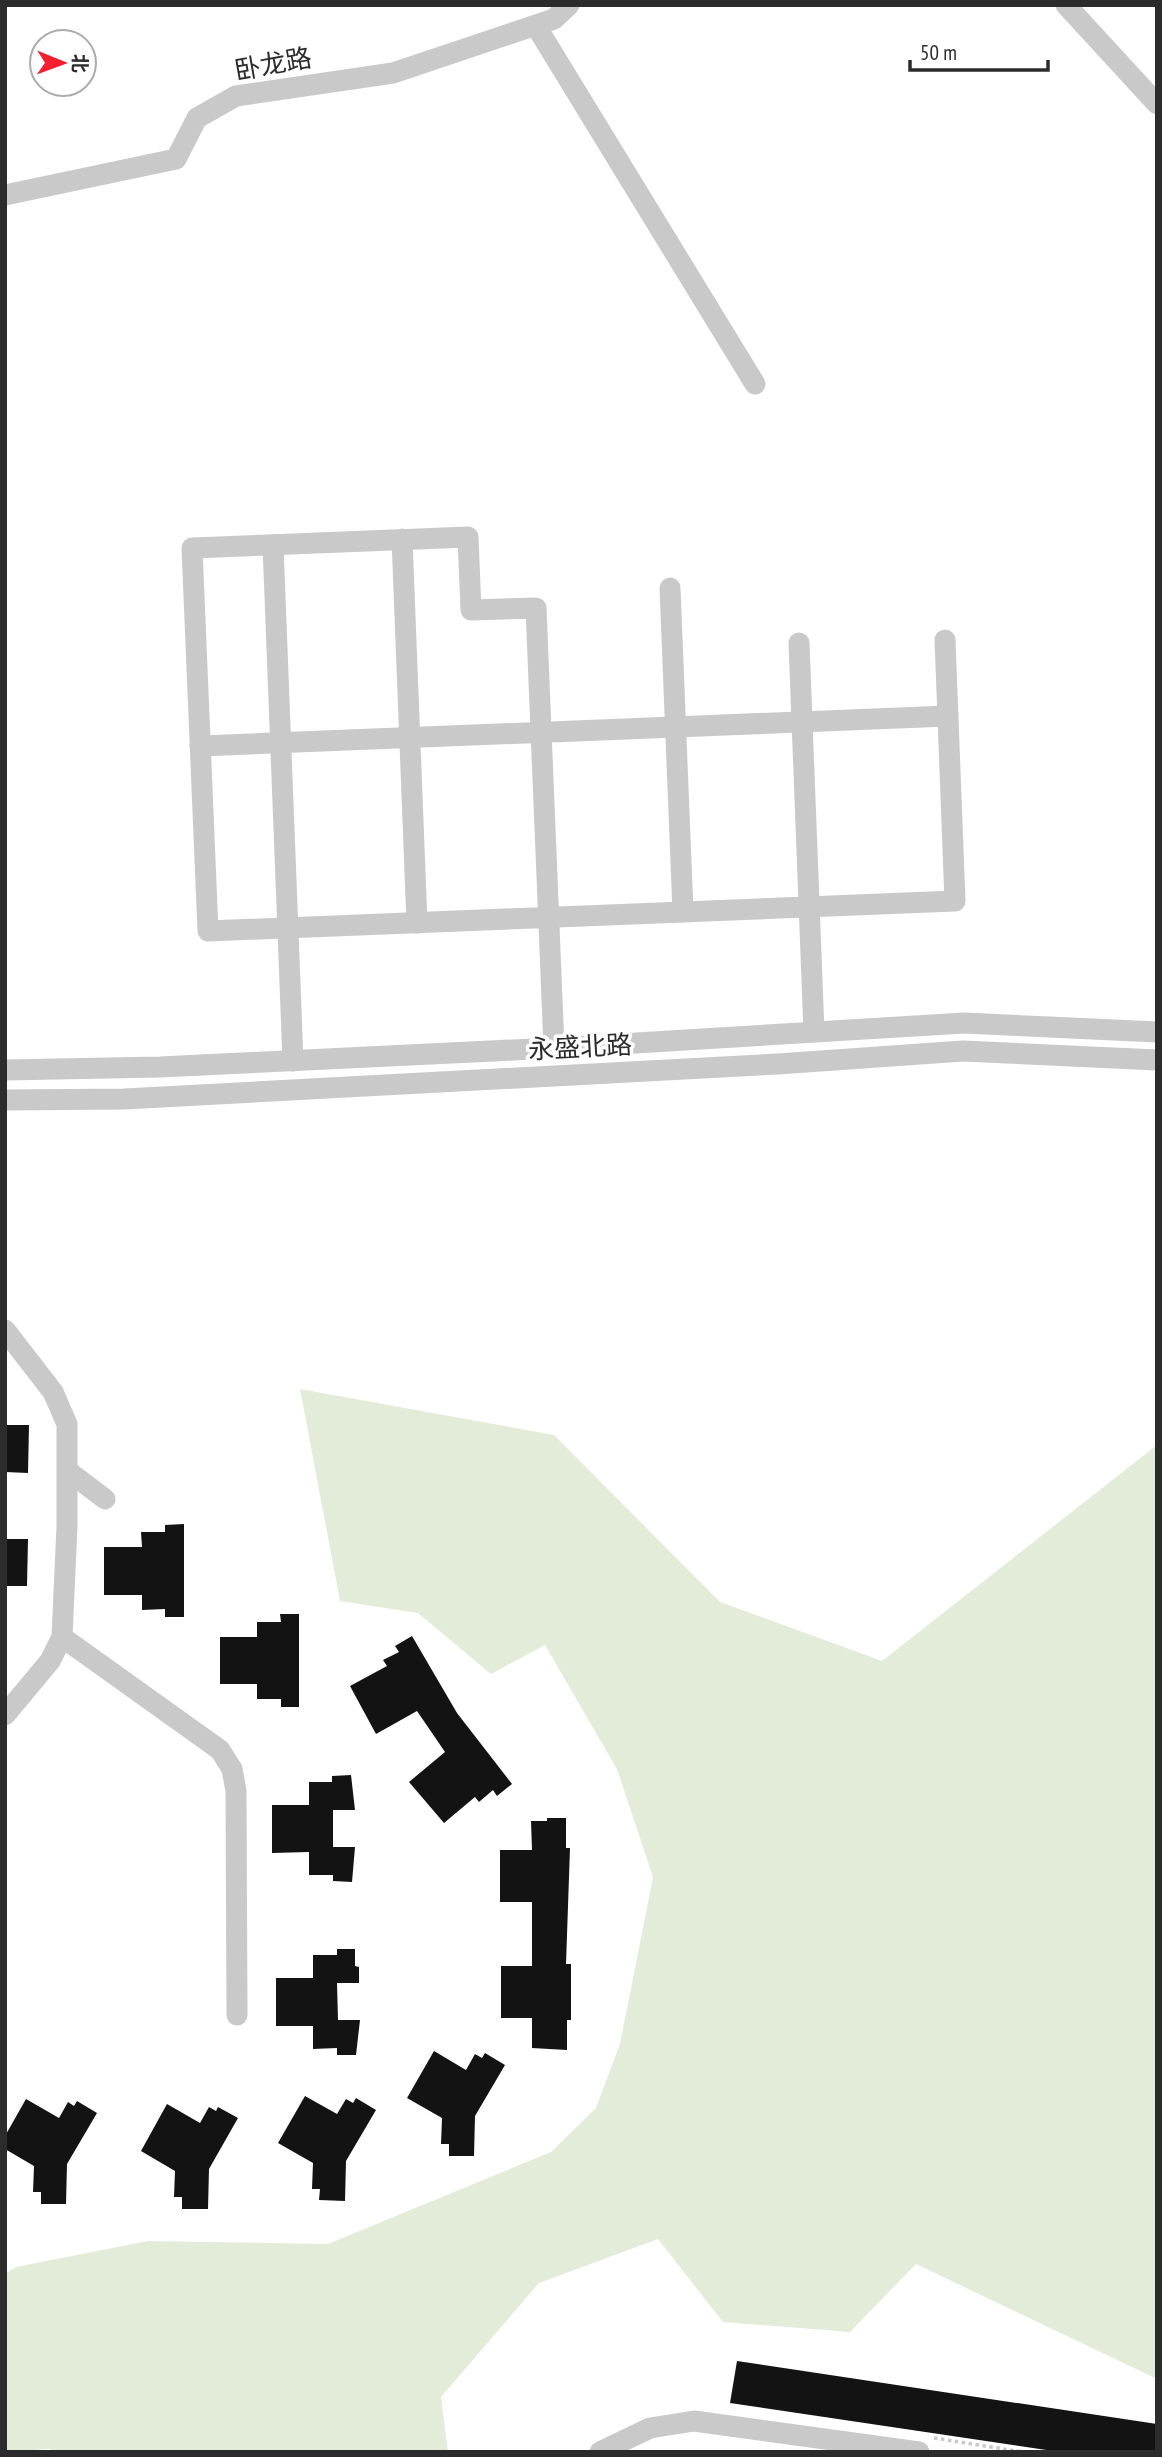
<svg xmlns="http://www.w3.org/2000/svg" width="1162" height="2457" viewBox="0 0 1162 2457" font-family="'PT Sans Narrow','Noto Sans SC',sans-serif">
<rect width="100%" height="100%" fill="#fff"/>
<path fill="#e3ecd8" d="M300,1389L554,1435L720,1602L882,1661L1157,1445V2379L916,2264L850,2332L723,2322L658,2239L539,2283L441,2397L448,2452H59L49,2449L5,2452V2274L16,2267L148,2241L328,2244L551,2152L596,2108L620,2044L653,1877L617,1769L545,1645L491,1674L418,1613L340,1601Z"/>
<g fill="#131313">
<path d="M5,1425H29L28,1473L5,1472Z"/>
<path d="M184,1524V1617H165V1609L142,1610V1595H104V1547H142L141,1532H165V1525Z"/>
<path d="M5,1539H28L27,1586H5Z"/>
<path d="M280,1614H299V1707H281V1699H257V1684H220V1637H257V1622H281Z"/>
<path d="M412,1636L457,1713L512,1784L497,1796L493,1790L479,1802L475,1797L444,1823L409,1782L445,1752L417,1711L376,1734L350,1686L387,1666L383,1660L399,1652L395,1646Z"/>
<path d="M351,1775L355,1810H333V1847H355L352,1882L333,1881V1875H309V1852L272,1853V1805H309V1782H332V1776Z"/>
<path d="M547,1818H566V1848H570L566,1964H571V2020H567V2050L532,2048V2018H501V1966H532V1902H500V1850H532L531,1821H547Z"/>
<path d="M337,1949H355V1966L359,1967V1983H337L338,2020H360L356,2055H337V2048L313,2049V2026H276V1978H313V1955H337Z"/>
<path d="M434,2051L466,2070L475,2054L482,2058L485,2053L505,2065L475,2116L474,2156H449V2144H441L442,2118L407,2098Z"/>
<path d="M305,2096L337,2114L346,2099L353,2103L356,2098L376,2110L346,2161L345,2201L319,2200L320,2189H312L313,2163L278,2143Z"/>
<path d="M26,2099L59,2118L68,2102L74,2106L77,2101L97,2113L67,2164L66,2204H41V2192H33L34,2166L5,2149V2136Z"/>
<path d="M167,2104L200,2123L209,2107L216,2111L218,2107L238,2118L209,2169L208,2209H182V2197H174L175,2171L141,2151Z"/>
<path d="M737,2361L1157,2424V2452H1060L730,2403Z"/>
</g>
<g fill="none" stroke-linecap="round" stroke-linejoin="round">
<path stroke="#c9c9c9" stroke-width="3.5" stroke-dasharray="3.5 3.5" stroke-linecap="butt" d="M934,2438L1023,2452"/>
<g stroke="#c9c9c9" stroke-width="21">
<path d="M1066,5L1157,104"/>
<path d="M536,26L755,384"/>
<path d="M5,195L176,159L197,118L236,96L393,73L554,19L569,5"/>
<path d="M402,539L417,923"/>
<path d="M273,545L293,1061"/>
<path d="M670,588L683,912"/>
<path d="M799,643L814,1032"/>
<path d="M200,746L948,716"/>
<path d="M554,1048C548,901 542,754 536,608L471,610L468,537L192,548L208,931C457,921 706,911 955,901L945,640"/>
<path d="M5,1070L160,1067L554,1048L964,1023L1157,1032"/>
<path d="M5,1100L124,1099L778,1064L963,1051L1157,1060"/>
<path d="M5,1330L53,1392L67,1424V1526L62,1637L50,1661L5,1715"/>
<path d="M68,1471L105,1499"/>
<path d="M62,1637L220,1750L232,1769L236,1791L237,2015"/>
<path d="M600,2452L650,2428L694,2421L919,2452"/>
</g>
</g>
<g text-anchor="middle" stroke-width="7" stroke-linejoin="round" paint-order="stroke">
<g font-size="26" fill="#2c2c2c" stroke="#fff">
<text transform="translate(273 64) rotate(-10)" y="9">卧龙路</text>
<text transform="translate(580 1047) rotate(-3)" y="9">永盛北路</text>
</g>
</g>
<rect width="1162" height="2457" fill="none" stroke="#2c2c2c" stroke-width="14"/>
<g transform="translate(63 63) rotate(91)"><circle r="33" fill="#ffffff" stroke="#ababab" stroke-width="2"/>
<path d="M0-5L12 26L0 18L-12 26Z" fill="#f41e2f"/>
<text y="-10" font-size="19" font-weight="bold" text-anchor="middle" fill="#2c2c2c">北</text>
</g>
<path d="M910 60v10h138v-10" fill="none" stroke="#2c2c2c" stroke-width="3.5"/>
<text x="920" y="60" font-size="21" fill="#2c2c2c" stroke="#ffffff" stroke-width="5" paint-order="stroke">50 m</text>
</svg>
